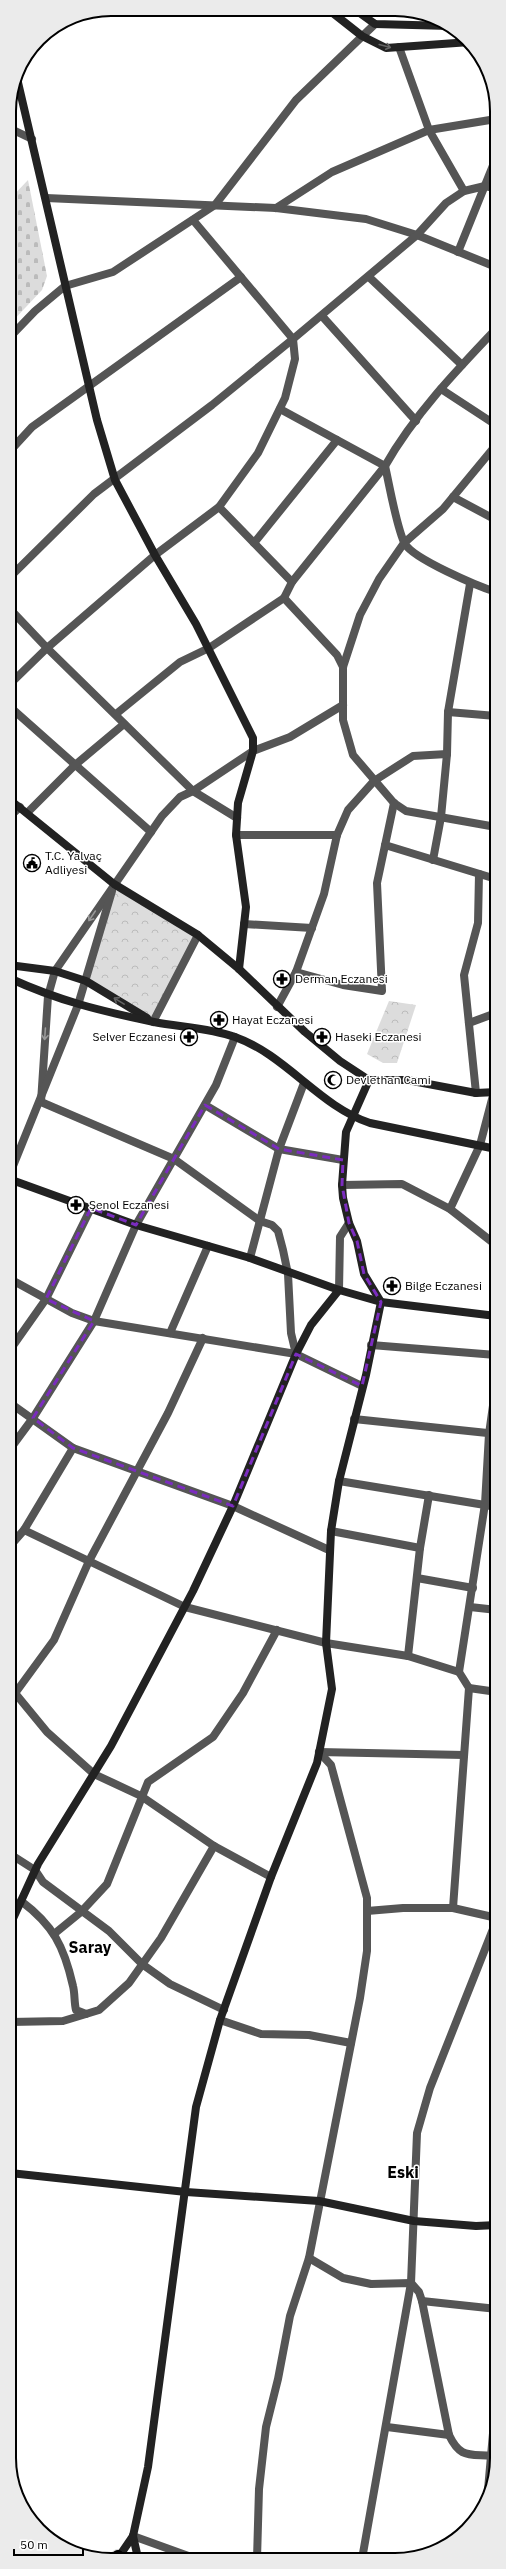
<svg xmlns="http://www.w3.org/2000/svg" width="506" height="2569" viewBox="0 0 506 2569" font-family="'IBM Plex Sans',sans-serif">
<defs>
<pattern id="forest-crowns" width="20" height="18" patternUnits="userSpaceOnUse"><rect width="20" height="18" fill="#dcdcdc"/><path d="M2 6a3 3 0 1 1 6 0M12 15a3 3 0 1 1 6 0" fill="none" stroke="#bbb"/></pattern>
<pattern id="cemetery-stones" width="16" height="16" patternUnits="userSpaceOnUse"><rect width="16" height="16" fill="#dcdcdc"/><path d="M2 7V4a2 2 0 0 1 4 0v3zM10 15v-3a2 2 0 0 1 4 0v3z" fill="#bbb"/></pattern>
</defs>
<rect width="100%" height="100%" fill="#fff"/>
<g fill="url(#forest-crowns)">
<path d="M114,884L198,935L153,1022L86,981Z"/>
<path d="M389,1001L416,1005L397,1063H383L367,1054Z"/>
</g>
<path fill="url(#cemetery-stones)" d="M28,180L47,276L42,290L9,325V200Z"/>
<g fill="none" stroke-linecap="round" stroke-linejoin="round">
<g stroke="#dbdbdb" stroke-width="14">
<path id="highway" d="M115,2558L118,2556"/>
</g>
<g stroke="#555" stroke-width="8">
<path d="M399,47L429,130L464,191"/>
<path d="M9,128L32,139"/>
<path d="M46,198L276,208L366,219L417,235L496,267"/>
<path d="M276,208L332,172L429,130L496,119"/>
<path d="M458,252L496,158"/>
<path d="M369,277L462,365"/>
<path d="M322,316L416,421"/>
<path d="M9,338L35,311L65,286L113,272L215,205L296,100L375,24"/>
<path d="M441,389L496,425"/>
<path d="M280,409L385,466C389,483 397,530 405,544C414,559 477,586 496,592"/>
<path d="M496,445L443,509L404,543L379,579L360,615L343,667V720L353,755L394,803L406,811L496,827"/>
<path d="M9,452L32,427L241,277"/>
<path d="M453,497L496,520"/>
<path d="M219,507L292,582"/>
<path d="M254,543L337,440"/>
<path d="M9,578L94,494L212,405L293,339L417,235L446,203L464,191L485,186L496,189"/>
<path d="M284,598L337,655L343,667"/>
<path d="M9,608L47,648L193,791L237,818"/>
<path d="M9,685L47,648L155,555L219,507L258,453L285,398L295,359L293,339L193,220"/>
<path d="M9,706L151,832"/>
<path d="M448,712L496,716"/>
<path d="M116,714L180,662L209,648L284,598L292,582L385,466C414,415 456,371 496,329"/>
<path d="M28,812L75,765L124,724"/>
<path d="M9,817L20,807"/>
<path d="M236,835H337"/>
<path d="M385,845L496,879"/>
<path d="M433,860L441,817L447,754L448,712L470,584"/>
<path d="M244,924L312,928"/>
<path d="M296,972L343,985L382,991L377,883L394,803"/>
<path d="M277,1007L296,972L324,894L337,835L348,810L374,781L413,756L447,754"/>
<path d="M153,1022L198,935"/>
<path d="M469,1023L496,1013"/>
<path d="M476,1093L464,975L478,923L479,874"/>
<path d="M41,1102L48,996L55,971L162,816L180,797L193,791L253,751L290,737L343,705"/>
<path d="M41,1102L174,1159L260,1221L272,1225L278,1231L283,1250L288,1274L291,1333L296,1354"/>
<path d="M205,1105L279,1149L343,1160"/>
<path d="M9,1176L78,1005L112,891"/>
<path d="M342,1185L402,1184L450,1209L496,1245"/>
<path d="M450,1209L480,1145L496,1084"/>
<path d="M250,1258L279,1149L304,1083"/>
<path d="M10,1279L72,1313L94,1321L296,1354L362,1386"/>
<path d="M339,1290L340,1237L349,1223"/>
<path d="M170,1333L208,1246"/>
<path d="M371,1345L496,1355"/>
<path d="M10,1350L46,1299L91,1208"/>
<path d="M10,1403L73,1448L233,1506L329,1550"/>
<path d="M354,1419L497,1434"/>
<path d="M10,1449L33,1418L94,1321L136,1225L216,1085L235,1037"/>
<path d="M339,1481L497,1507"/>
<path d="M24,1530L185,1607L326,1643L408,1656L459,1672"/>
<path d="M331,1531L420,1548"/>
<path d="M10,1546L24,1530L73,1448"/>
<path d="M417,1578L473,1588"/>
<path d="M470,1607L497,1610"/>
<path d="M408,1656L420,1548L429,1495"/>
<path d="M10,1687L47,1732L94,1774L141,1796L214,1846L271,1877"/>
<path d="M469,1688L497,1692"/>
<path d="M16,1692L54,1640L89,1561L168,1413L203,1338"/>
<path d="M319,1752L464,1755"/>
<path d="M10,1854L35,1870L43,1882L109,1931L142,1964L170,1984L224,2010"/>
<path d="M21,1901C53,1925 64,1946 73,1986C75,1994 74,2002 76,2010L86,2014L99,2010L129,1983L161,1938L214,1846"/>
<path d="M453,1908L469,1688L459,1672L485,1504L489,1434L497,1377"/>
<path d="M367,1911L403,1908H453L497,1918"/>
<path d="M54,1934L81,1912L107,1884L148,1782L213,1737L243,1693L277,1630"/>
<path d="M220,2020L261,2034L309,2035L351,2043"/>
<path d="M10,2022L63,2021L86,2014"/>
<path d="M309,2258L343,2278L371,2284L411,2283L362,2559"/>
<path d="M422,2301L497,2309"/>
<path d="M387,2427L449,2435"/>
<path d="M491,2456C468,2454 460,2458 449,2435L422,2301L419,2292L411,2283L417,2133L430,2088L497,1919"/>
<path d="M487,2501L497,2388"/>
<path d="M133,2536L194,2558"/>
<path d="M257,2559L259,2489L266,2427L278,2379L290,2316L309,2258L360,1998L367,1951V1898L331,1765L319,1752"/>
</g>
<g stroke="#222" stroke-width="8">
<path d="M329,10L362,36L386,48L470,42"/>
<path d="M357,11L375,24L450,26"/>
<path d="M16,74L97,420L115,480L155,555L196,624L253,738V751L238,803L236,835L246,907L239,969"/>
<path d="M9,799L114,884L198,935L239,969L305,1032L340,1061L369,1080H407L476,1093L496,1092"/>
<path d="M9,965L55,971L86,981L147,1018"/>
<path d="M9,978C59,1001 101,1011 154,1022C180,1027 210,1028 235,1037C286,1055 319,1106 370,1123L496,1149"/>
<path d="M9,1179L136,1225L250,1258L339,1290L381,1302L496,1316"/>
<path d="M10,1925L38,1864L111,1746L193,1591L233,1506L296,1354L311,1325L339,1290"/>
<path d="M10,2173L186,2192L319,2201L414,2221L476,2226L497,2225"/>
<path d="M133,2536L138,2558"/>
<path d="M118,2558L133,2536L148,2467L196,2107L220,2020L271,1877L317,1763L332,1689L326,1643L331,1531L339,1481L366,1375L381,1302L364,1274L357,1241L349,1223L343,1198L342,1185L346,1132L369,1080"/>
</g>
<use href="#highway" stroke="#000" stroke-width="12"/>
</g>
<defs><path id="oneway-shaft" d="M-6 0H5M1.5-3L5.5 0L1.5 3" fill="none" stroke-width="1.6" stroke-linecap="round" stroke-linejoin="round"/></defs>
<g stroke="#646464">
<use href="#oneway-shaft" transform="translate(385 46) rotate(15)"/>
<use href="#oneway-shaft" transform="translate(119 1001) rotate(-149)"/>
</g>
<g stroke="#999">
<use href="#oneway-shaft" transform="translate(92 916) rotate(124)"/>
<use href="#oneway-shaft" transform="translate(45 1034) rotate(94)"/>
</g>
<path fill="none" stroke="#7b2cbf" stroke-width="3" stroke-dasharray="8 5" stroke-linejoin="round" d="M205,1105L279,1149L343,1160L342,1185L349,1223L357,1241L364,1274L381,1302L362,1386L296,1354L233,1506L73,1448L33,1418L94,1321L46,1299L91,1208L136,1225Z"/>
<defs>
<g id="civic-ring" transform="scale(0.9)"><circle r="9.5" fill="#fff" stroke="#000" stroke-width="1.5"/><path d="M-.6-6.5H3V-4.5H.6V-3L4-1V1h2V6H-6V1h2V-1L-.6-3ZM-1.2 2.5V6h2.4V2.5Z" fill="#000"/></g>
<g id="pharmacy-ring" transform="scale(0.9)"><circle r="9.5" fill="#fff" stroke="#000" stroke-width="1.5"/><path d="M-2-6h4v4h4v4h-4v4h-4v-4h-4v-4h4Z" fill="#000"/></g>
<g id="mosque-ring" transform="scale(0.9)"><circle r="9.5" fill="#fff" stroke="#000" stroke-width="1.5"/><path d="M3.5-4.9A6 6 0 1 0 3.5 4.9A5 5 0 1 1 3.5-4.9Z" fill="#000"/></g>
</defs>
<g fill-rule="evenodd">
<use href="#civic-ring" x="32" y="863"/>
<use href="#pharmacy-ring" x="282" y="979"/>
<use href="#pharmacy-ring" x="219" y="1020"/>
<use href="#pharmacy-ring" x="189" y="1037"/>
<use href="#pharmacy-ring" x="322" y="1037"/>
<use href="#mosque-ring" x="333" y="1080"/>
<use href="#pharmacy-ring" x="76" y="1205"/>
<use href="#pharmacy-ring" x="392" y="1286"/>
</g>
<g text-anchor="middle" stroke-width="3" stroke-linejoin="round" paint-order="stroke">
<g font-size="12" fill="#000" stroke="#fff" text-anchor="start">
<text x="45" y="860">T.C. Yalvaç<tspan x="45" dy="14">Adliyesi</tspan></text>
<text x="295" y="983">Derman Eczanesi</text>
<text x="232" y="1024">Hayat Eczanesi</text>
<text x="176" y="1041" text-anchor="end">Selver Eczanesi</text>
<text x="335" y="1041">Haseki Eczanesi</text>
<text x="346" y="1084">Devlethan Cami</text>
<text x="89" y="1209">Şenol Eczanesi</text>
<text x="405" y="1290">Bilge Eczanesi</text>
</g>
<g font-size="16" font-weight="bold" fill="#000" stroke="#fff">
<text x="90" y="1953">Saray</text>
<text x="403" y="2178">Eski</text>
</g>
</g>
<path d="M0 0H506V2569H0ZM111 16H395A95 95 0 0 1 490 111V2458A95 95 0 0 1 395 2553H111A95 95 0 0 1 16 2458V111A95 95 0 0 1 111 16Z" fill="#ebebeb" fill-rule="evenodd"/>
<path fill="none" stroke="#000" stroke-width="2" d="M111 16H395A95 95 0 0 1 490 111V2458A95 95 0 0 1 395 2553H111A95 95 0 0 1 16 2458V111A95 95 0 0 1 111 16Z"/>
<path d="M14 2549v6h69v-6" fill="none" stroke="#000000" stroke-width="2"/>
<text x="20" y="2549" font-size="12" fill="#000000" stroke="#ffffff" stroke-width="3" paint-order="stroke">50 m</text>
</svg>
